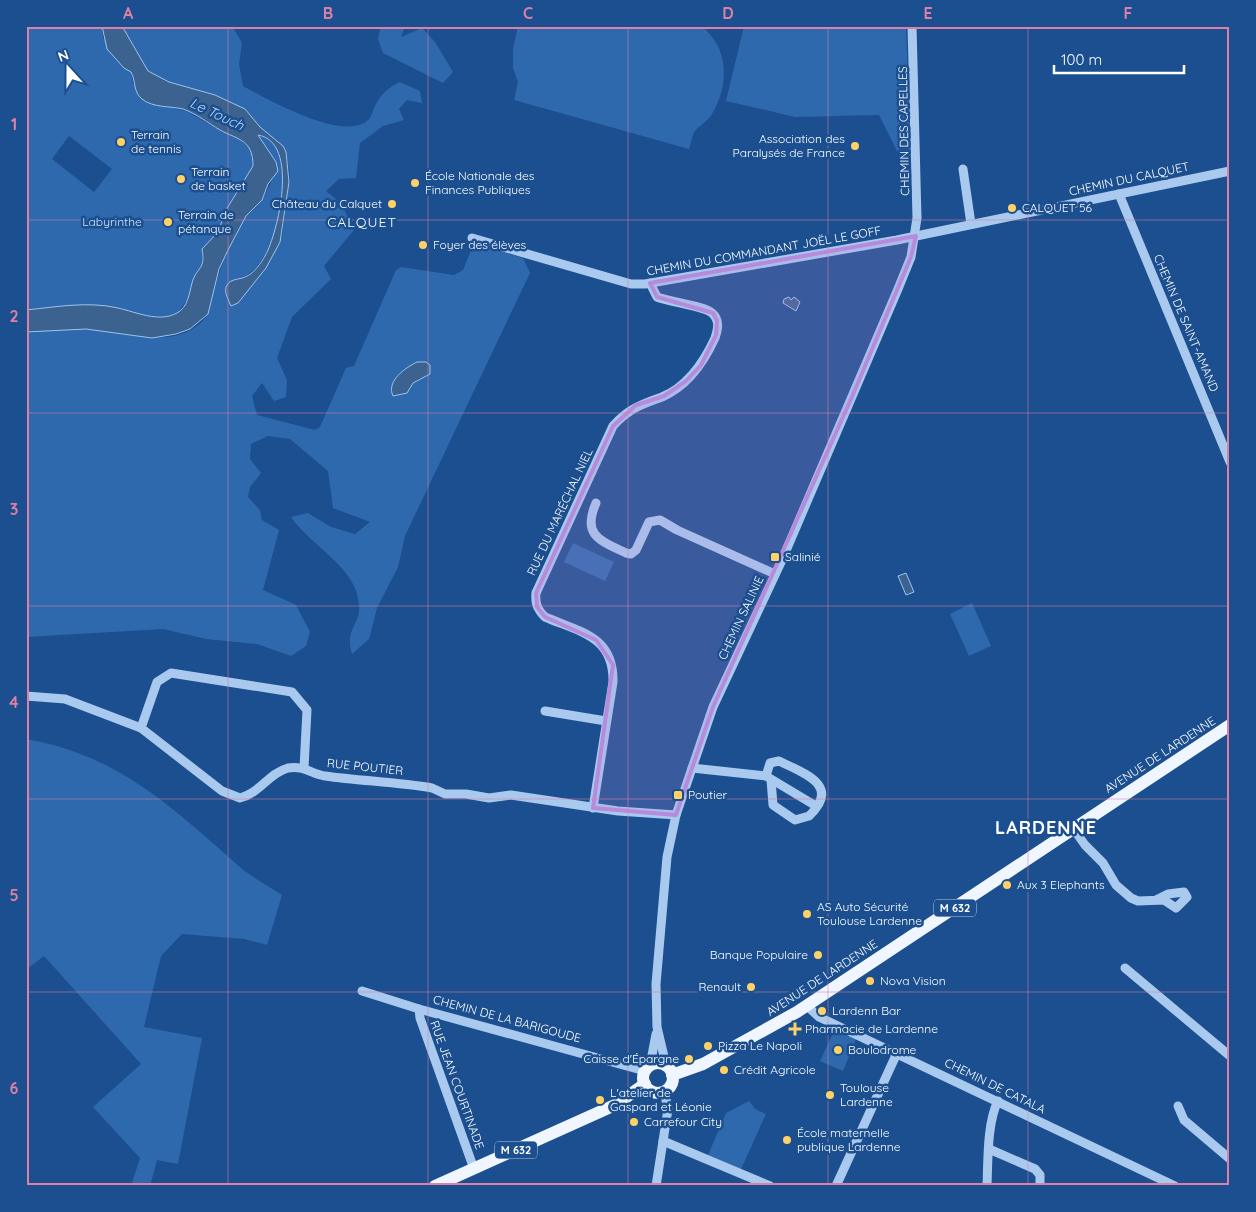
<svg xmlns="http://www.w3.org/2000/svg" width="1256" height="1212" viewBox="0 0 1256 1212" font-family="Quicksand,sans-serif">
<rect width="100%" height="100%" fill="#1b4f8f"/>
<g fill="#2e69ad" fill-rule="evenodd">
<path d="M26,26H102L103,38L131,72L133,84L150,103L186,111L221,131L238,137L251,150L253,166L226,210L218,232L202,249V267L192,283L190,295L178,313L169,316L161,318L83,305L26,310ZM69,136L112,169L94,192L52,159Z"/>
<path d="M122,26H232L242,43L239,64L243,86C267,99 346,144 369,119C371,117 373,111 374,108C380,95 387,88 400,82L420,91L422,103L407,100L399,109L404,120L383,126L360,143L356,178L339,179L326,191L341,203L354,230L324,266L331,279L292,317L277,358L287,380L286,397L274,401L262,383L252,396L257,415L315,430L320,427L346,368L354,366L396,270L401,267L454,275L463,270L472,248L480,245L523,258L530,273L405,536L398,567L377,608L369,639L352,654C344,628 361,625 359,606C357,566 312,548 291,517L308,513L331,527L355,534L370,522L333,508L328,471L290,439L268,436L251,444L250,459L261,473L250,487L248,497L260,510L262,520L279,530L263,590L296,605L310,632L306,646L291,656L257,644L206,639L163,629L26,637V332C47,331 68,328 88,329C126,331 181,354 208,314C216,280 226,246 245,218C250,211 257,208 261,201C268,191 270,181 278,171L276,162L258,135C304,141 281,273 236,279L253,284L266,268L282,236L290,176L286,152L260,127L245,109L215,95L169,82L148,71ZM418,362H426L425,376L413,383L407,393L391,392C391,378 406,367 418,362Z"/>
<path d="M381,26H405L401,37L422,28L435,42L453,72L443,83L383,53L378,39Z"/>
<path d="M518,26H701C730,48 729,86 712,114C708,121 700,125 695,131C692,135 691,144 689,149L514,100L518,82L513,68V49Z"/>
<path d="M744,26H906L911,163H903L879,115L795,117L726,101Z"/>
<path d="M573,543L614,562L605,581L564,562Z"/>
<path d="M972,603L991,646L969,656L950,614Z"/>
<path d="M26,739C119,755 174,809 241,868C253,878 269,886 282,895L267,945L244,939L182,934L161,956L144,1027L202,1038L178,1164L157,1160L150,1186H131L140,1158L93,1107L141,1064L44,956L26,970Z"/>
<path d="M835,1029L856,1039L843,1071L820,1061Z"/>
<path d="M749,1101L755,1109L766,1114L741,1169L708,1155L726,1113Z"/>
</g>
<g fill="#3c6290" stroke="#9cc4f0">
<path d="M102,26H122L148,71L169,82L215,95L245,109L260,127L283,146L286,152L289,182L280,242L266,268L238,303L231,306C229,301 223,291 227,285C231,278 241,280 247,276C254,273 261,263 265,256C278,233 300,142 258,135L276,162L278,171L268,184L262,200L246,216L229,248L219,269L208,314L190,329L176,334L152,338L86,329L26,332V310C56,307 88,301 118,308C136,312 159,323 177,313C188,307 189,294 192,283C197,266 206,270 202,249L218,232L226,210L253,166C253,140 239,140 220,130C208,123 197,114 183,109C171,106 153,108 142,99C133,92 136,81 131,72L124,68L107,49Z"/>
<path d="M789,297L791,300L794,297L800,302L796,311L783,303L784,299Z"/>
<path d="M417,362H426L430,365V374L413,383L407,393L393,396C386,381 405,368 417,362Z"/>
<path d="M906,573L914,592L906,595L898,576Z"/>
</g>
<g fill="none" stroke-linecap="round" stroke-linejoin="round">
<g stroke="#a9c9ee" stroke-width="9">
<path d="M963,169L971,224"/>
<path d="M1119,194L1230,462"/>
<path d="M472,238L631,284H645L897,240L1230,171"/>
<path d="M596,503C582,535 599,540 626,553L631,554L636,550L649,522L660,520L677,530L775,574"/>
<path d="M26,696L65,699L141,728L222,791L240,798C260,793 269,773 288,768C303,765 312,774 325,776C360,781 397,782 432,788L445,794H466L489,798L511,795L618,811L676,815"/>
<path d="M545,711L606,721"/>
<path d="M141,728L157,682L171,673L292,692L307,710L304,768"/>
<path d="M692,768L766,776L816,806"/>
<path d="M766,776L770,763L779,761C803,773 842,785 809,816L795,820L773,805L771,780"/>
<path d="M593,808L613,682C614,636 580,632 545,617C537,609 535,603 536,593L613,426C628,409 642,404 662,397C688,386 704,362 715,338C718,329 720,320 712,313C705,306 669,302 657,297L650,283"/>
<path d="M1073,828L1085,845L1103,863L1116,885L1131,898L1138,901L1164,900L1176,908L1187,897L1184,892L1168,894L1156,900"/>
<path d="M1125,968L1230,1056"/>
<path d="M362,991L419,1009L645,1071"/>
<path d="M807,1006L819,1017L1175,1186"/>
<path d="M419,1009L420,1018L474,1169"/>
<path d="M666,1065L657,1027L656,984L667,857L676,815L713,707L782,560L898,289L911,257L917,218L912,26"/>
<path d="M650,1066L656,1034"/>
<path d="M1178,1106L1184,1120L1230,1159"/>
<path d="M663,1141L770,1186"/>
<path d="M989,1149L1035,1169L1040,1175V1186"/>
<path d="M656,1186L668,1109L664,1091"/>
<path d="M836,1186L897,1053"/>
<path d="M987,1186C988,1162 987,1122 998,1101"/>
</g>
<g stroke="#f0f6ff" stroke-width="12">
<circle cx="658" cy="1078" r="15"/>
<path d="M672,1075L703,1064L797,1012L1230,725"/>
<path d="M435,1186L615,1105L645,1084"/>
</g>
</g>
<path fill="#b68bdc" fill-opacity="0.2" stroke="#b68bdc" stroke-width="4" stroke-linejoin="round" d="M916,236L911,257L852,397L713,707L676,815L593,808L613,665L596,640L545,617L537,607L536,593L613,426L636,405L664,396L686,381L701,365L716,335L717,321L713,313L657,297L650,283Z"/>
<path fill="none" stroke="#dd80a5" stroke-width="1" stroke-opacity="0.55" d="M228,26V1186M428,26V1186M628,26V1186M828,26V1186M1028,26V1186M26,220H1230M26,413H1230M26,606H1230M26,799H1230M26,992H1230"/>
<g fill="#ffd166" stroke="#1b4f8f" stroke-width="2">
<circle cx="121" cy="142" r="5"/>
<circle cx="855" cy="146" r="5"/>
<circle cx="181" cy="179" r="5"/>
<circle cx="415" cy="183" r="5"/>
<circle cx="392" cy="204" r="5"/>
<circle cx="1012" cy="208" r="5"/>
<circle cx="168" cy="222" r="5"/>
<circle cx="423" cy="245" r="5"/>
<rect x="770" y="552" width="10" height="10" rx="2.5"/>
<rect x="673" y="790" width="10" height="10" rx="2.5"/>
<circle cx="1007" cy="885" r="5"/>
<circle cx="807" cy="914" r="5"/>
<circle cx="818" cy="955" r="5"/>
<circle cx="870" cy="981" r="5"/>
<circle cx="751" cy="987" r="5"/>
<circle cx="822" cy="1011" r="5"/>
<path d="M792.5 1021.5h5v5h5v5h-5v5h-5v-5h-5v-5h5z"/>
<circle cx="708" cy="1046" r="5"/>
<circle cx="838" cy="1050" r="5"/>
<circle cx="689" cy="1059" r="5"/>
<circle cx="724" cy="1070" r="5"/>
<circle cx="830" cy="1095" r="5"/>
<circle cx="600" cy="1100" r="5"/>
<circle cx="634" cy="1122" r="5"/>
<circle cx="787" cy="1140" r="5"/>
</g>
<g text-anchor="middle" stroke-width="5" stroke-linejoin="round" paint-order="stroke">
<g fill="#1b4f8f" stroke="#bbcadd" stroke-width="1">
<rect x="934" y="899.5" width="42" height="17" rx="4"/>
<rect x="495" y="1141.5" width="42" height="17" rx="4"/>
</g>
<g font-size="11" font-weight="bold" fill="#fff">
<text x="955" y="912">M 632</text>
<text x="516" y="1154">M 632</text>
</g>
<g font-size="12" fill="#fff" stroke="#1b4f8f">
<text transform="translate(904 131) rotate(-91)" y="4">CHEMIN DES CAPELLES</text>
<text transform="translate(1129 179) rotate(-12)" y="4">CHEMIN DU CALQUET</text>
<text transform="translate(764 251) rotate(-10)" y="4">CHEMIN DU COMMANDANT JOËL LE GOFF</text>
<text transform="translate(1186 323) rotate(67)" y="4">CHEMIN DE SAINT-AMAND</text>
<text transform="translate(560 512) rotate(-65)" y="4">RUE DU MARÉCHAL NIEL</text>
<text transform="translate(741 618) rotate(-65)" y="4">CHEMIN SALINIE</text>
<text transform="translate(1160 755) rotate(-33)" y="4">AVENUE DE LARDENNE</text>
<text transform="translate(365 767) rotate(6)" y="4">RUE POUTIER</text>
<text transform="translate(822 978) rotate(-33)" y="4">AVENUE DE LARDENNE</text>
<text transform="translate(507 1019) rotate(15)" y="4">CHEMIN DE LA BARIGOUDE</text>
<text transform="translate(457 1085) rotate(70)" y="4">RUE JEAN COURTINADE</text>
<text transform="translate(995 1086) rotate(26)" y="4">CHEMIN DE CATALA</text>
</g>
<g font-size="12" fill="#fff" stroke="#1b4f8f" text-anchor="start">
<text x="131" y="139">Terrain<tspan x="131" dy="14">de tennis</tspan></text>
<text x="845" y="143" text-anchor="end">Association des<tspan x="845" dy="14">Paralysés de France</tspan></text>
<text x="191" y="176">Terrain<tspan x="191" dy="14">de basket</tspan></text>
<text x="425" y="180">École Nationale des<tspan x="425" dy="14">Finances Publiques</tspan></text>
<text x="382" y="208" text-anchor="end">Château du Calquet</text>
<text x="1022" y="212">CALQUET 56</text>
<text x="178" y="219">Terrain de<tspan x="178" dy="14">pétanque</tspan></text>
<text x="433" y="249">Foyer des élèves</text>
<text x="785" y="561">Salinié</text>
<text x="688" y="799">Poutier</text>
<text x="1017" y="889">Aux 3 Elephants</text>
<text x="817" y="911">AS Auto Sécurité<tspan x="817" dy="14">Toulouse Lardenne</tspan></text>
<text x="808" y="959" text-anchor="end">Banque Populaire</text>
<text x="880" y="985">Nova Vision</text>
<text x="741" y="991" text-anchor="end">Renault</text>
<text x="832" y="1015">Lardenn Bar</text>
<text x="805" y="1033">Pharmacie de Lardenne</text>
<text x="718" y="1050">Pizza Le Napoli</text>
<text x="848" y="1054">Boulodrome</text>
<text x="679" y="1063" text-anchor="end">Caisse d'Épargne</text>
<text x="734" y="1074">Crédit Agricole</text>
<text x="840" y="1092">Toulouse<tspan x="840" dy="14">Lardenne</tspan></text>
<text x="610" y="1097">L'atelier de<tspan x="610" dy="14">Gaspard et Léonie</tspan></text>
<text x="644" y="1126">Carrefour City</text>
<text x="797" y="1137">École maternelle<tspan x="797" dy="14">publique Lardenne</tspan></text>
</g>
<g font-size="12" fill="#cfe3fa" stroke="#1b4f8f">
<text x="112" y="226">Labyrinthe</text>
</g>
<g font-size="14" font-style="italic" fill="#b5d3f5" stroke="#1b4f8f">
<text transform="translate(217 114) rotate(25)" y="5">Le Touch</text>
</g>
<g font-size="14" letter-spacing="1" fill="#fff" stroke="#1b4f8f">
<text x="362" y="227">CALQUET</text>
</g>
<g font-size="18" font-weight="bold" letter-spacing="1" fill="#fff" stroke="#1b4f8f">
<text x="1046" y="834">LARDENNE</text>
</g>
</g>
<rect width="1256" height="1212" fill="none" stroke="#1b4f8f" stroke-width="55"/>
<g transform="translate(68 68) rotate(339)" stroke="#1b4f8f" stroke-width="4" paint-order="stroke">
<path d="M0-4L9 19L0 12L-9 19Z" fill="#ffffff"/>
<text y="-8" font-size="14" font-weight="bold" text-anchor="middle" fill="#ffffff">N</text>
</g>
<path d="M1054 65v8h130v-8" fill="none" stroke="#ffffff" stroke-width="2.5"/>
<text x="1061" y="65" font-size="15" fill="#ffffff" stroke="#1b4f8f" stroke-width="4" paint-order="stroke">100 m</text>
<rect x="28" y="28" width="1200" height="1156" fill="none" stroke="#dd80a5" stroke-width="2"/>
<g font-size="16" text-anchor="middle" font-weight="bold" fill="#dd80a5">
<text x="128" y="19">A</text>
<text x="328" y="19">B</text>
<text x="528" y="19">C</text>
<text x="728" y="19">D</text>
<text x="928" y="19">E</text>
<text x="1128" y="19">F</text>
<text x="14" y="130">1</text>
<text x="14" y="322">2</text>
<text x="14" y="515">3</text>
<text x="14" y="708">4</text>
<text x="14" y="901">5</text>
<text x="14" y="1094">6</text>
</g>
</svg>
